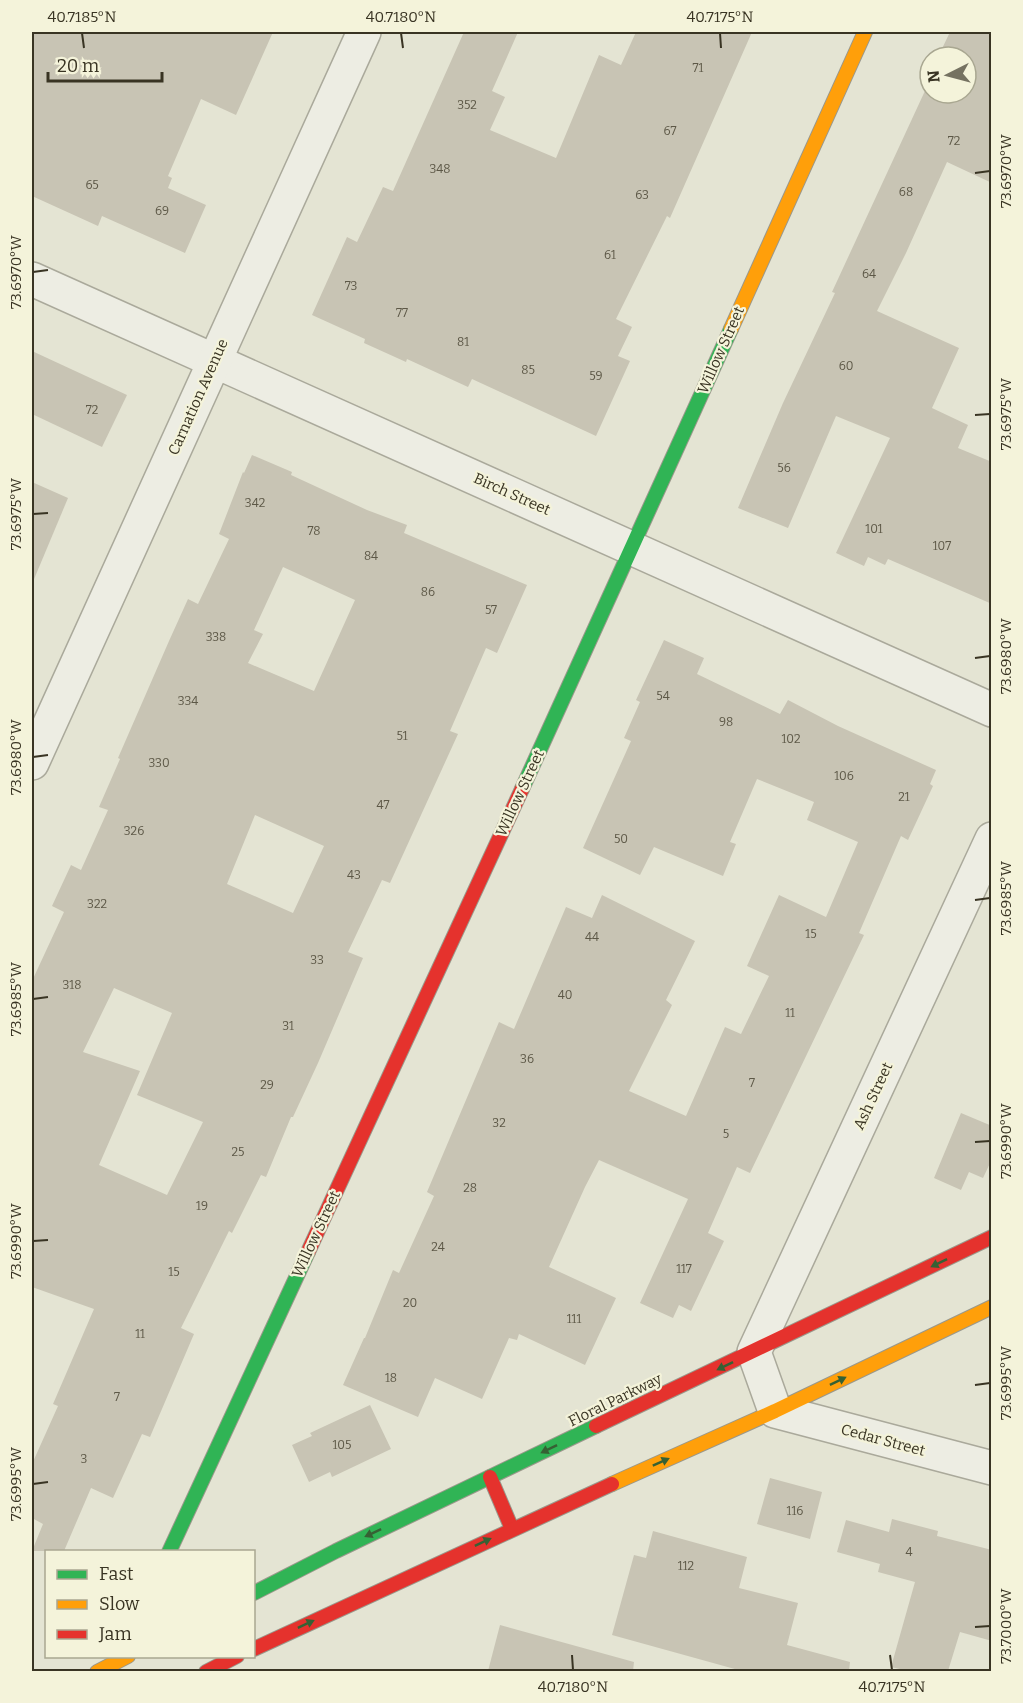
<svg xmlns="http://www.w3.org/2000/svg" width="1023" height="1703" viewBox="0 0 1023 1703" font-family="Bitter,serif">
<rect width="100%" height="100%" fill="#e4e4d3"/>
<g fill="#c8c4b4" fill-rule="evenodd">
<path d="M32,32H273L236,115L201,99L168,176L172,178L168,188L206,205L185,253L102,216L98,226L32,196Z"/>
<path d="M464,32H518L492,91L505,97L490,130L556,158L599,55L621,65L636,32H752L670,218L667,216L616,319L632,327L618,356L630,361L596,436L472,379L468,387L407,359L406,362L364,343L365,339L312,315L347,237L357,242L383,187L393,191Z"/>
<path d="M950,32H992V183L947,162L906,253L877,311L959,348L932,408L968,425L958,448L992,462V604L888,559L885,565L868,557L864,566L836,553L890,438L836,416L788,528L738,508L783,403L835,293L832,292L930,80V93H966V57H938Z"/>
<path d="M32,351L127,395L102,447L32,414Z"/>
<path d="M252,455L292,472L291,475L367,510L407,525L404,533L527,585L497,653L486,648L450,731L458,734L390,883L382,880L348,952L363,958L318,1063L293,1117H291L266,1177L261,1175L232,1233L229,1231L181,1328L194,1334L150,1437L142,1434L113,1498L91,1488L64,1551H32L43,1524L32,1518V1464L58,1406L53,1404L94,1309L32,1287V981L64,912L52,906L71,865L81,870L108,810L99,807L120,759L118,758L169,641L188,599L198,604L229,539L219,534L243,472L244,473ZM283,567L355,600L314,691L248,663L263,634L254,630ZM255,815L324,846L293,913L227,884ZM114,988L172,1013L137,1095L203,1122L167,1195L99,1165L140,1071L83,1052Z"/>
<path d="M32,482L68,498L32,584Z"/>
<path d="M664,640L704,658L697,674L780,714L788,700L838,726L936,770L930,784L933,786L908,840L901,836L859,933L864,935L750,1173L737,1167L708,1233L724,1241L691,1311L679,1305L673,1318L640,1303L688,1199L599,1160L585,1187L549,1267L616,1298L585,1365L519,1334L517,1340L509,1338L482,1399L435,1378L418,1417L343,1385L364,1338H365L393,1270L399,1273L434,1196L427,1192L499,1022L514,1029L566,907L592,918L602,895L695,941L666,1000L672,1005L629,1091L686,1116L725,1027L741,1034L769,976L747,966L779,895L826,917L858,842L807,820L814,802L757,779L730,842L736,844L723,876L654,847L640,875L583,848L631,741L624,738L640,702L636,700Z"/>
<path d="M961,1113L992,1126V1159L983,1178L969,1172L961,1190L934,1178Z"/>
<path d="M370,1405L391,1449L332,1477L330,1472L309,1482L292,1445L312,1436L310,1433Z"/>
<path d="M770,1478L822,1492L810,1539L757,1524Z"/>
<path d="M892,1519L938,1531L937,1536L992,1550V1641L960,1632L948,1671H908L891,1667L915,1582L878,1572L880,1564L837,1552L846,1520L889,1532Z"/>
<path d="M653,1531L747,1557L739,1588L798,1603L787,1645L850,1662L849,1671H742L612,1635L634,1555L646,1558Z"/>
<path d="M500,1625L634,1662L633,1671H488Z"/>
</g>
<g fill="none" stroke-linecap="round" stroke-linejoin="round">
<g stroke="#aaa99b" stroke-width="36">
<g id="street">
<path d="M32,279L992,710"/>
<path d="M32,763L364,32"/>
<path d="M992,839L754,1352L775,1411L992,1468"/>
</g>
</g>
<g stroke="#9a988b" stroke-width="16">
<g id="fast">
<path d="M522,789L731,329"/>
<path d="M169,1552L308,1252"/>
<path d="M254,1593L336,1551L596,1426"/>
</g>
</g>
<g stroke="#9a988b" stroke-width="16">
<g id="slow">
<path d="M731,329L865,32"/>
<path d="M612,1484L775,1411L992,1307"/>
<path d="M97,1672L128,1656"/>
</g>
</g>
<g stroke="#9a988b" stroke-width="16">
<g id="jam">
<path d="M308,1252L522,789"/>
<path d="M596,1426L992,1237"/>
<path d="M490,1477L512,1529"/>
<path d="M254,1649L612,1484"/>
<path d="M206,1672L237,1656"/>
</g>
</g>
<use href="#street" stroke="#edede3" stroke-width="33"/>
<use href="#fast" stroke="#30b455" stroke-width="14"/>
<use href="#slow" stroke="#ff9f0a" stroke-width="14"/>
<use href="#jam" stroke="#e5322d" stroke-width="14"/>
</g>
<defs><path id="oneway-solid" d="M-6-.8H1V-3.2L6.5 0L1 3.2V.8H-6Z" transform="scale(1.5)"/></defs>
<g fill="#366134">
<use href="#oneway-solid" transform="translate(939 1263) rotate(154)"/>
<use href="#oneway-solid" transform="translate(725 1366) rotate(154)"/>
<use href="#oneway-solid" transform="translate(838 1381) rotate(-26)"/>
<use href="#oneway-solid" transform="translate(549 1449) rotate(154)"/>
<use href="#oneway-solid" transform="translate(661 1462) rotate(-24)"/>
<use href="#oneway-solid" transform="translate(373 1533) rotate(155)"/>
<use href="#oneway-solid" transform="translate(483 1542) rotate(-25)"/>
<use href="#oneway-solid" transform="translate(306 1624) rotate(-25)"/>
</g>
<path fill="none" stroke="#393423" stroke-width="2" d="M82,33L84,48M401,33L403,48M720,33L721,48M975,173L990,171M33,272L48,270M975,415L990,414M33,514L48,513M975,658L990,656M33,757L48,755M975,900L990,898M33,999L48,997M975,1142L990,1141M33,1241L48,1240M975,1385L990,1383M33,1484L48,1482M975,1627L990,1626M572,1655L573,1670M890,1655L892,1670"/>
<g text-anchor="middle" stroke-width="4.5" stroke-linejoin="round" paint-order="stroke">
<g font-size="12" fill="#5d5847">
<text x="698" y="72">71</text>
<text x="467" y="109">352</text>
<text x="670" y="135">67</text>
<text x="954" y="145">72</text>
<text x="440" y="173">348</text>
<text x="92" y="189">65</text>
<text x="906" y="196">68</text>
<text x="642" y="199">63</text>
<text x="162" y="215">69</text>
<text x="610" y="259">61</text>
<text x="869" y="278">64</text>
<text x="351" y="290">73</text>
<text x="402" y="317">77</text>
<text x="463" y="346">81</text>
<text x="846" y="370">60</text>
<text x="528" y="374">85</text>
<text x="596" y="380">59</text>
<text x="92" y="414">72</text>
<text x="784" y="472">56</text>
<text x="255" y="507">342</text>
<text x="874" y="533">101</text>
<text x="314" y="535">78</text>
<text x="942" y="550">107</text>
<text x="371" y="560">84</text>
<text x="428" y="596">86</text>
<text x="491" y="614">57</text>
<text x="216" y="641">338</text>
<text x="663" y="700">54</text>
<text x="188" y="705">334</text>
<text x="726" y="726">98</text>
<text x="402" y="740">51</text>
<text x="791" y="743">102</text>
<text x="159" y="767">330</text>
<text x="844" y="780">106</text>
<text x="904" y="801">21</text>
<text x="383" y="809">47</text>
<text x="134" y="835">326</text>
<text x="621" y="843">50</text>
<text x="354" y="879">43</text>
<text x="97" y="908">322</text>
<text x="811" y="938">15</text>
<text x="592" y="941">44</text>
<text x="317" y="964">33</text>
<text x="72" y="989">318</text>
<text x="565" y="999">40</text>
<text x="790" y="1017">11</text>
<text x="288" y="1030">31</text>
<text x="527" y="1063">36</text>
<text x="752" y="1087">7</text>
<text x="267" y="1089">29</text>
<text x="499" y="1127">32</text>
<text x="726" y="1138">5</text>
<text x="238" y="1156">25</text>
<text x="470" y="1192">28</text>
<text x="202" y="1210">19</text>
<text x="438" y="1251">24</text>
<text x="684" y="1273">117</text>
<text x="174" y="1276">15</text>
<text x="410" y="1307">20</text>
<text x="574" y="1323">111</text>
<text x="140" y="1338">11</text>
<text x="391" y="1382">18</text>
<text x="117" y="1401">7</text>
<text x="342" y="1449">105</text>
<text x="84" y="1463">3</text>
<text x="795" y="1515">116</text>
<text x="909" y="1556">4</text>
<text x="686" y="1570">112</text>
</g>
<g font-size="15" fill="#393423" stroke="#f4f3da">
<text transform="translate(721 350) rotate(-66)" y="5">Willow Street</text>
<text transform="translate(198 397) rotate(-66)" y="5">Carnation Avenue</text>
<text transform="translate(512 494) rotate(24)" y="5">Birch Street</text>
<text transform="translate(520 793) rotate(-65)" y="5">Willow Street</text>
<text transform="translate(873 1096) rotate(-65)" y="5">Ash Street</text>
<text transform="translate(316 1234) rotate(-65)" y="5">Willow Street</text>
<text transform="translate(615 1400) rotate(-26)" y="5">Floral Parkway</text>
<text transform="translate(883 1440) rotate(15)" y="5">Cedar Street</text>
</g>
</g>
<rect width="1023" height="1703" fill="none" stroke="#f4f3da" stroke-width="66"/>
<rect x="45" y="1550" width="210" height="108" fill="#f4f3da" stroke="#a9a791" stroke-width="1.5"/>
<rect x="57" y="1570" width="30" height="9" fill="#30b455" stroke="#a9a791" stroke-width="1.5"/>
<text x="99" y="1580" font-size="18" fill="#393423">Fast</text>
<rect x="57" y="1600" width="30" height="9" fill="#ff9f0a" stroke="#a9a791" stroke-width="1.5"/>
<text x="99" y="1610" font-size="18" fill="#393423">Slow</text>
<rect x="57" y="1630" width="30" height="9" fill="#e5322d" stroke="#a9a791" stroke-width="1.5"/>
<text x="99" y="1640" font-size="18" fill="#393423">Jam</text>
<g transform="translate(948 75) rotate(264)"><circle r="28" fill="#f4f3da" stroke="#a9a791" stroke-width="1.5"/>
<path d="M0-4.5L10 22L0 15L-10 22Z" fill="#757261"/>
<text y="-9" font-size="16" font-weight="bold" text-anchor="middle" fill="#393423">N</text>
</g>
<path d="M48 72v9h114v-9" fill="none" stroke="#393423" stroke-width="3"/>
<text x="57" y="72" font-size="18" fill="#393423" stroke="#f4f3da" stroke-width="4.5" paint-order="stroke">20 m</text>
<rect x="33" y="33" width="957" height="1637" fill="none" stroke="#393423" stroke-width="2"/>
<g font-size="15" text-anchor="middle" fill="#393423">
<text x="82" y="22">40.7185°N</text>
<text x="401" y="22">40.7180°N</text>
<text x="720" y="22">40.7175°N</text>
<text transform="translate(1006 171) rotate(-90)" y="5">73.6970°W</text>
<text transform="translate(16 272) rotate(-90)" y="5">73.6970°W</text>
<text transform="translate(1006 414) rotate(-90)" y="5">73.6975°W</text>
<text transform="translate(16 514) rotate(-90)" y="5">73.6975°W</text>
<text transform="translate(1006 656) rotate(-90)" y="5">73.6980°W</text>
<text transform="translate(16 757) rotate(-90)" y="5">73.6980°W</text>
<text transform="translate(1006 898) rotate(-90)" y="5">73.6985°W</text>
<text transform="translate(16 999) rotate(-90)" y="5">73.6985°W</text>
<text transform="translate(1006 1141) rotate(-90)" y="5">73.6990°W</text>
<text transform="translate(16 1241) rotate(-90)" y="5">73.6990°W</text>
<text transform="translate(1006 1383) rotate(-90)" y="5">73.6995°W</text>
<text transform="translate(16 1484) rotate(-90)" y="5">73.6995°W</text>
<text transform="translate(1006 1626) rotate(-90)" y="5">73.7000°W</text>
<text x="573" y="1692">40.7180°N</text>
<text x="892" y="1692">40.7175°N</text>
</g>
</svg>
